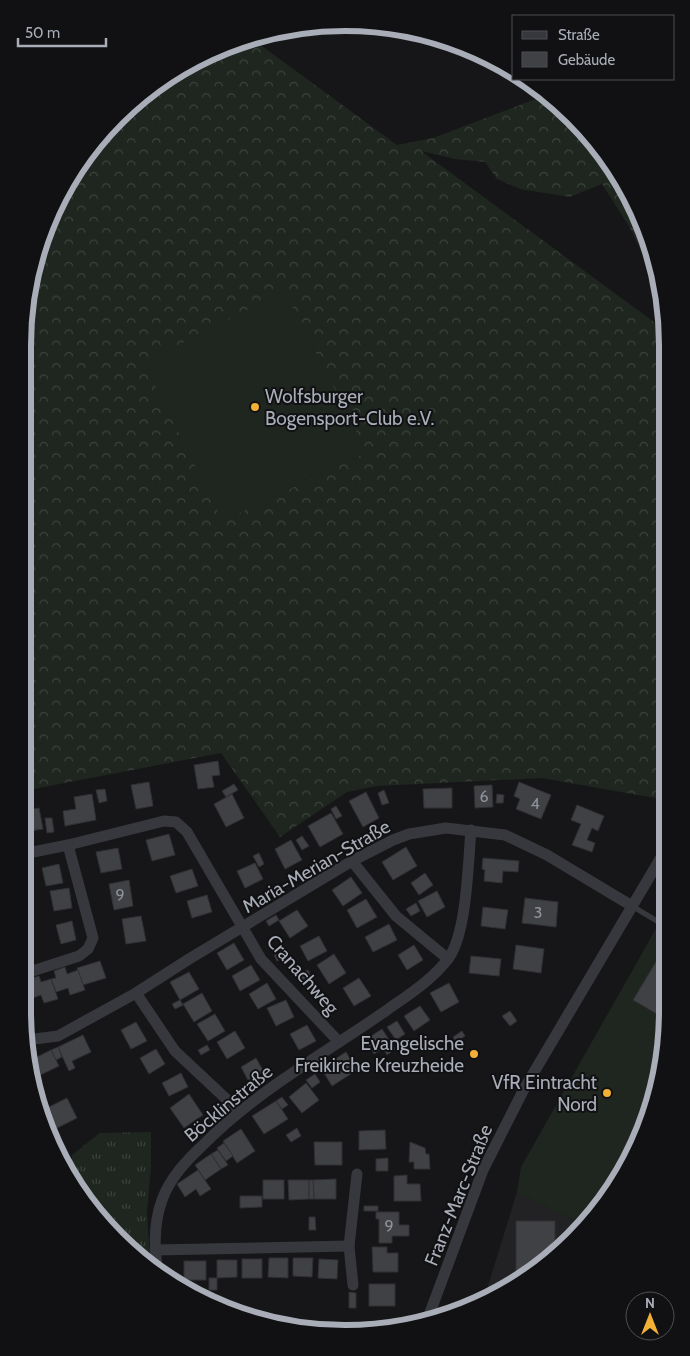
<svg xmlns="http://www.w3.org/2000/svg" width="690" height="1356" viewBox="0 0 690 1356" font-family="Cabin,sans-serif">
<defs>
<pattern id="grass-tufts" width="24" height="20" patternUnits="userSpaceOnUse" patternTransform="scale(1.25)"><rect width="24" height="20" fill="#1e261f"/><path d="M3 7l-1-3M5 7V3M7 7l1-3M15 17l-1-3M17 17v-4M19 17l1-3" fill="none" stroke="#3c433d"/></pattern>
<pattern id="forest-crowns" width="20" height="18" patternUnits="userSpaceOnUse" patternTransform="scale(1.25)"><rect width="20" height="18" fill="#1e261f"/><path d="M2 6a3 3 0 1 1 6 0M12 15a3 3 0 1 1 6 0" fill="none" stroke="#3c433d"/></pattern>
</defs>
<rect width="100%" height="100%" fill="#161618"/>
<path fill="#222225" d="M517,1192L563,1215L584,1223L573,1239L487,1300L483,1302Z"/>
<path fill="url(#grass-tufts)" d="M151,1132V1167L147,1212L150,1261L89,1208L72,1175V1155L100,1133Z"/>
<path fill="url(#forest-crowns)" d="M251,38L397,145L433,138L546,95L557,102L601,149L643,222L656,269L648,266L630,228L602,184L570,197L520,189L497,179L485,162L455,159L421,151L665,330L666,800L542,778L377,786L347,792L280,837L221,753L23,791V324L56,203L132,103L241,40Z"/>
<g fill="#1e261f">
<path d="M284,291L367,452L223,521L144,363Z"/>
<path d="M666,911L667,1032L634,1153L584,1223L563,1215L517,1192L521,1167Z"/>
</g>
<g fill="#404145" stroke="#303034">
<path d="M218,761L220,775L212,776L214,787L198,789L194,765Z"/>
<path d="M149,782L153,806L136,809L131,785Z"/>
<path d="M519,782L551,795L541,819L516,809L520,799L514,796Z"/>
<path d="M234,784L238,790L226,797L222,791Z"/>
<path d="M492,785L493,807L475,808L474,786Z"/>
<path d="M452,788V808H424L423,789Z"/>
<path d="M105,789L107,801L99,803L96,790Z"/>
<path d="M384,790L389,803L382,805L378,793Z"/>
<path d="M366,792L379,818L363,827L349,801Z"/>
<path d="M92,794L96,820L65,826L63,811L76,809L74,797Z"/>
<path d="M232,794L244,818L226,827L214,804Z"/>
<path d="M497,794L504,795L503,803H496Z"/>
<path d="M577,805L604,816L598,831L592,828L587,840L595,843L592,852L572,845L581,824L571,820Z"/>
<path d="M336,806L342,816L336,819L331,809Z"/>
<path d="M39,808L43,829L24,832L23,811Z"/>
<path d="M331,813L343,834L320,847L308,826Z"/>
<path d="M45,818H52L54,832L47,833Z"/>
<path d="M169,834L175,855L152,861L146,840Z"/>
<path d="M302,836L309,846L302,850L296,840Z"/>
<path d="M291,840L302,860L285,869L275,849Z"/>
<path d="M406,847L417,866L393,880L382,862Z"/>
<path d="M118,848L122,869L101,873L96,852Z"/>
<path d="M259,853L264,864L259,867L253,856Z"/>
<path d="M483,858L519,861L518,872L503,871L502,883L484,881L485,870L482,869Z"/>
<path d="M255,863L263,879L245,888L237,871Z"/>
<path d="M59,864L63,883L46,886L42,868Z"/>
<path d="M192,869L198,886L176,893L170,876Z"/>
<path d="M425,873L433,885L419,895L411,883Z"/>
<path d="M351,877L362,893L343,906L332,890Z"/>
<path d="M129,880L133,906L114,910L109,884Z"/>
<path d="M69,888L72,908L54,911L50,891Z"/>
<path d="M437,891L445,907L427,917L418,901Z"/>
<path d="M207,895L212,912L192,918L187,901Z"/>
<path d="M525,898L558,902L556,927L522,923Z"/>
<path d="M366,899L377,917L357,928L347,910Z"/>
<path d="M416,903L420,911L411,916L406,909Z"/>
<path d="M483,907L508,910L505,929L481,926Z"/>
<path d="M297,910L308,926L290,938L279,921Z"/>
<path d="M276,915L279,920L269,926L266,921Z"/>
<path d="M141,916L146,941L126,944L122,919Z"/>
<path d="M72,921L76,940L61,944L56,925Z"/>
<path d="M389,924L397,940L373,952L365,937Z"/>
<path d="M319,936L327,951L308,961L300,946Z"/>
<path d="M23,943H24L27,961L23,962Z"/>
<path d="M234,943L244,960L227,970L217,953Z"/>
<path d="M414,945L423,960L407,970L398,955Z"/>
<path d="M516,945L544,949L541,973L513,969Z"/>
<path d="M666,945H667V1020L633,1000Z"/>
<path d="M284,948L288,955L277,961L274,955Z"/>
<path d="M334,954L346,973L329,984L317,965Z"/>
<path d="M471,956L501,959L499,976L469,973Z"/>
<path d="M100,961L106,978L83,985L77,968Z"/>
<path d="M251,965L260,980L240,991L232,976Z"/>
<path d="M65,967L67,974L78,970L85,990L70,995L68,988L56,992L51,979L56,978L54,971Z"/>
<path d="M308,970L311,976L300,982L296,975Z"/>
<path d="M189,972L199,989L180,1000L170,982Z"/>
<path d="M39,976L41,982L51,979L58,999L44,1003L41,995L30,999L26,987L31,985L29,979Z"/>
<path d="M359,978L371,996L354,1006L343,988Z"/>
<path d="M267,983L276,999L258,1009L249,994Z"/>
<path d="M449,983L459,1002L441,1012L430,993Z"/>
<path d="M26,987L30,1001L23,1004V988Z"/>
<path d="M202,993L212,1011L194,1022L183,1004Z"/>
<path d="M180,1000L183,1005L175,1009L172,1004Z"/>
<path d="M286,1000L294,1017L276,1026L267,1008Z"/>
<path d="M420,1006L430,1020L414,1031L404,1016Z"/>
<path d="M510,1011L517,1021L510,1026L502,1016Z"/>
<path d="M215,1014L225,1031L208,1041L197,1024Z"/>
<path d="M397,1021L405,1034L396,1040L387,1027Z"/>
<path d="M136,1022L147,1041L131,1049L121,1030Z"/>
<path d="M307,1025L316,1041L299,1050L290,1034Z"/>
<path d="M382,1029L395,1049L387,1055L383,1048L374,1054L365,1040Z"/>
<path d="M235,1031L245,1048L227,1059L217,1042Z"/>
<path d="M462,1031L465,1036L456,1042L453,1037Z"/>
<path d="M83,1035L91,1052L72,1061L75,1068L69,1071L58,1047Z"/>
<path d="M207,1045L210,1050L201,1055L198,1050Z"/>
<path d="M58,1047L62,1057L56,1060L51,1050Z"/>
<path d="M156,1049L165,1064L149,1074L140,1058Z"/>
<path d="M51,1050L59,1066L34,1078L31,1060Z"/>
<path d="M346,1052L357,1070L332,1086L321,1068Z"/>
<path d="M256,1058L264,1072L248,1080L241,1067Z"/>
<path d="M181,1073L188,1087L169,1096L162,1083Z"/>
<path d="M315,1074L320,1082L312,1088L306,1080Z"/>
<path d="M306,1083L319,1100L302,1113L289,1097Z"/>
<path d="M189,1094L203,1115L184,1128L170,1108Z"/>
<path d="M282,1097L288,1105L282,1109L276,1101Z"/>
<path d="M67,1098L77,1118L49,1132L39,1112Z"/>
<path d="M276,1101L288,1119L264,1134L252,1116Z"/>
<path d="M297,1128L301,1136L291,1142L286,1135Z"/>
<path d="M241,1129L255,1151L237,1163L223,1141Z"/>
<path d="M385,1130L386,1149L359,1150V1131Z"/>
<path d="M314,1142H342V1165H315Z"/>
<path d="M410,1142L425,1148L426,1154H429L430,1169H414V1162H409Z"/>
<path d="M224,1143L233,1156L226,1161L217,1148Z"/>
<path d="M218,1150L228,1165L221,1169L211,1154Z"/>
<path d="M211,1154L221,1169L205,1180L195,1165Z"/>
<path d="M388,1158V1171H376V1159Z"/>
<path d="M198,1170L211,1189L200,1196L196,1189L185,1197L177,1184Z"/>
<path d="M407,1175V1184H420L421,1201H394V1176Z"/>
<path d="M336,1179V1199H314L313,1180Z"/>
<rect x="263" y="1180" width="21" height="19"/>
<path d="M288,1180H309V1199L289,1200Z"/>
<path d="M309,1180H313L314,1199H309Z"/>
<path d="M240,1196H262V1207L240,1208Z"/>
<rect x="364" y="1206" width="14" height="5"/>
<path d="M376,1212H399V1225H409V1236H392V1243H379V1219H376Z"/>
<path d="M309,1217H315L316,1230H309Z"/>
<path d="M516,1221H555V1252L516,1280Z"/>
<path d="M372,1247H387V1253H398V1272H373Z"/>
<path d="M269,1258H288V1278L268,1277Z"/>
<path d="M293,1258H313L312,1277L293,1276Z"/>
<rect x="242" y="1259" width="20" height="19"/>
<path d="M319,1259L338,1260L337,1279L318,1278Z"/>
<path d="M217,1260H237V1277L217,1278Z"/>
<rect x="184" y="1261" width="22" height="19"/>
<rect x="209" y="1278" width="8" height="12"/>
<path d="M497,1282H513L497,1294Z"/>
<rect x="369" y="1284" width="26" height="22"/>
<path d="M349,1292L356,1293V1308H349Z"/>
<path d="M315,1322H335V1329L314,1328Z"/>
<path d="M362,1326H384V1331L362,1330Z"/>
</g>
<g fill="none" stroke-linecap="round" stroke-linejoin="round">
<path stroke="#37383d" stroke-width="5.5" d="M632,906L667,927"/>
<g stroke="#37383d" stroke-width="11">
<path d="M23,854L68,845L164,821L176,822L187,832L261,959L339,1042"/>
<path d="M352,861L396,916L448,959"/>
<path d="M23,974L79,956L88,949L93,938L68,845"/>
<path d="M136,993L175,1051L239,1111"/>
<path d="M27,1040L58,1036L136,993L189,959L352,861L393,840L409,834L446,828L505,835L547,855L632,906"/>
<path d="M155,1250L349,1246"/>
<path d="M157,1267C154,1245 154,1222 162,1200C170,1178 186,1161 202,1146C256,1091 324,1054 387,1010C408,995 432,980 448,959C467,934 468,863 471,830"/>
<path d="M353,1285L349,1246L357,1174"/>
<path d="M428,1318L483,1170L524,1089L666,849"/>
</g>
</g>
<g fill="#f2b134" stroke="#111113" stroke-width="2">
<circle cx="255" cy="407" r="5"/>
<circle cx="474" cy="1054" r="5"/>
<circle cx="607" cy="1093" r="5"/>
</g>
<g text-anchor="middle" stroke-width="4" stroke-linejoin="round" paint-order="stroke">
<g font-size="16" fill="#8e929b">
<text x="484" y="802">6</text>
<text x="535" y="809">4</text>
<text x="120" y="900">9</text>
<text x="538" y="918">3</text>
<text x="389" y="1231">9</text>
</g>
<g font-size="19" fill="#a8adb8" stroke="#111113" text-anchor="end">
<text x="265" y="403" text-anchor="start">Wolfsburger<tspan x="265" dy="22">Bogensport-Club e.V.</tspan></text>
<text x="464" y="1050">Evangelische<tspan x="464" dy="22">Freikirche Kreuzheide</tspan></text>
<text x="597" y="1089">VfR Eintracht<tspan x="597" dy="22">Nord</tspan></text>
</g>
<g font-size="19" fill="#a8adb8" stroke="#111113">
<text transform="translate(316 866) rotate(-30)" y="7">Maria-Merian-Straße</text>
<text transform="translate(303 974) rotate(49)" y="7">Cranachweg</text>
<text transform="translate(228 1103) rotate(-40)" y="7">Böcklinstraße</text>
<text transform="translate(458 1195) rotate(-68)" y="7">Franz-Marc-Straße</text>
</g>
</g>
<path d="M0 0H690V1356H0ZM345 31H345A314 314 0 0 1 659 345V1011A314 314 0 0 1 345 1325H345A314 314 0 0 1 31 1011V345A314 314 0 0 1 345 31Z" fill="#111113" fill-rule="evenodd"/>
<path fill="none" stroke="#a8adb8" stroke-width="6" d="M345 31H345A314 314 0 0 1 659 345V1011A314 314 0 0 1 345 1325H345A314 314 0 0 1 31 1011V345A314 314 0 0 1 345 31Z"/>
<rect x="512" y="15" width="162" height="65" fill="#111113" stroke="#4d4f55"/>
<rect x="522" y="31" width="25" height="8" fill="#37383d" stroke="#4d4f55"/>
<text x="558" y="40" font-size="15" fill="#a8adb8">Straße</text>
<rect x="522" y="52" width="25" height="15" fill="#404145" stroke="#4d4f55"/>
<text x="558" y="65" font-size="15" fill="#a8adb8">Gebäude</text>
<g transform="translate(650 1316)"><circle r="24" fill="#111113" stroke="#4d4f55"/>
<path d="M0-4L9 19L0 12L-9 19Z" fill="#f2b134"/>
<text y="-8" font-size="14" font-weight="bold" text-anchor="middle" fill="#a8adb8">N</text>
</g>
<path d="M18 38v8h88v-8" fill="none" stroke="#a8adb8" stroke-width="2.5"/>
<text x="25" y="38" font-size="15" fill="#a8adb8" stroke="#111113" stroke-width="4" paint-order="stroke">50 m</text>
</svg>
